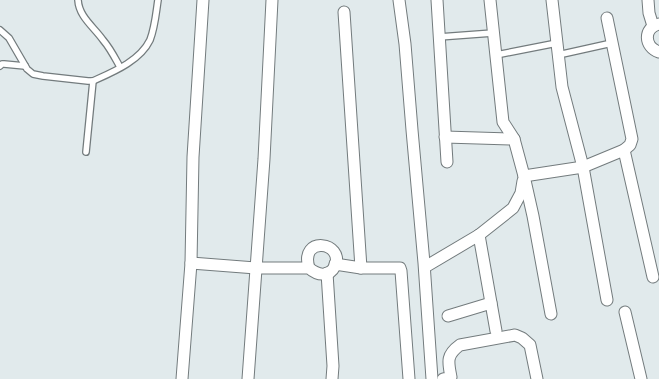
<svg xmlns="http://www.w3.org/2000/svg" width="659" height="379" viewBox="0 0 659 379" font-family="Arial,sans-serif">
<rect width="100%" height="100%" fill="#e1eaec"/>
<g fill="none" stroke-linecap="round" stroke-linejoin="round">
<g stroke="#737b7d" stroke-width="8">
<g id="service">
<path d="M78,0C79,17 94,27 103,40C110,48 115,58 120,67"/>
<path d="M0,30L9,38L27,69L33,74L43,76L88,81H93C113,72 140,61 150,40C155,27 156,13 158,0"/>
<path d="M439,37L493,33"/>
<path d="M496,55L557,43"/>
<path d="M558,55L612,43"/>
<path d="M0,66L2,64H4L25,66"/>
<path d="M86,152L93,81"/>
</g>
</g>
<g stroke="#737b7d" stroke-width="13">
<g id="minor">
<path d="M399,0L405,44L412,130L424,263L432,379"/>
<path d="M437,0L447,162"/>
<path d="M490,0L503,122L514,139L524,176L533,216L551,314"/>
<path d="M552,0L562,87L583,167L607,300"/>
<path d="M648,0L649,13L653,26"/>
<path d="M344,12L361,268"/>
<path d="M659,24C643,28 644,47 659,52"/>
<path d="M445,137L514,139"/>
<path d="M624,150L653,277"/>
<path d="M524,176L583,167L624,150L630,145L632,139L607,18"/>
<path d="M479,235L496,331"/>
<path d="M191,263L256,268H309C317,275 329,278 335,266C345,242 299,235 309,268"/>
<path d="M335,264L361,268H400L401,271L409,379"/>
<path d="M425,267L479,235L513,208L521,193L523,181"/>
<path d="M327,273L333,366L332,379"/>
<path d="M625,312L641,379"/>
<path d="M448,316L491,303"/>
<path d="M182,379L191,263L193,157L203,0"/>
<path d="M248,379L264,159L272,0"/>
<path d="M443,379L451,377C448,362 446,355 460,345L515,335L522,338L530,345L537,379"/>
</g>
</g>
<use href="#service" stroke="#fff" stroke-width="5.5"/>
<use href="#minor" stroke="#fff" stroke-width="11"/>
</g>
</svg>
